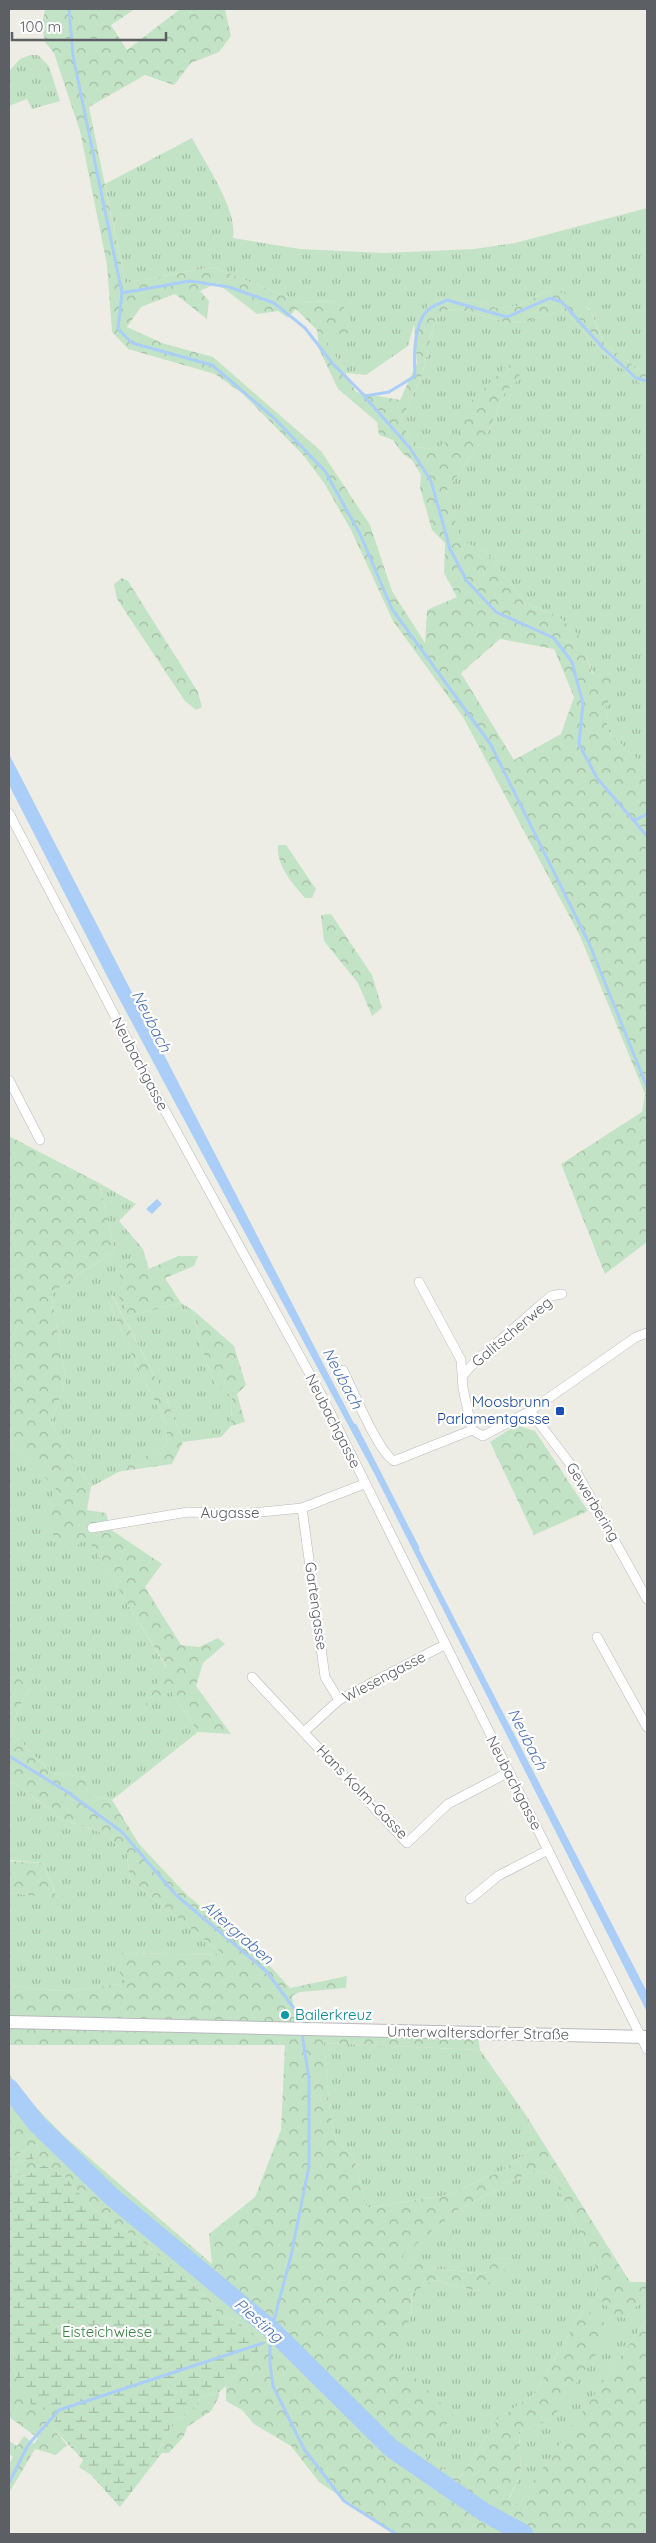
<svg xmlns="http://www.w3.org/2000/svg" width="656" height="2543" viewBox="0 0 656 2543" font-family="Quicksand,sans-serif">
<defs>
<pattern id="grass-tufts" width="24" height="20" patternUnits="userSpaceOnUse" patternTransform="scale(1.25)"><rect width="24" height="20" fill="#c3e3c6"/><path d="M3 7l-1-3M5 7V3M7 7l1-3M15 17l-1-3M17 17v-4M19 17l1-3" fill="none" stroke="#a2bba4"/></pattern>
<pattern id="forest-crowns" width="20" height="18" patternUnits="userSpaceOnUse" patternTransform="scale(1.25)"><rect width="20" height="18" fill="#c3e3c6"/><path d="M2 6a3 3 0 1 1 6 0M12 15a3 3 0 1 1 6 0" fill="none" stroke="#a2bba4"/></pattern>
<pattern id="wetland-marsh" width="20" height="14" patternUnits="userSpaceOnUse" patternTransform="scale(1.25)"><rect width="20" height="14" fill="#c3e3c6"/><path d="M1 5h8M5 5V1M11 12h8M15 12V8" fill="none" stroke="#a2bba4"/></pattern>
</defs>
<rect width="100%" height="100%" fill="#eeede5"/>
<g fill="url(#grass-tufts)">
<path d="M30,55H38L49,66L60,101L32,109L27,99L9,106V71L20,59Z"/>
<path d="M192,138C205,163 238,210 233,238L300,249L384,253L474,249L515,243L647,208V373L642,372L604,343L590,309L549,290L518,306L496,308L478,300L431,302L414,324L408,346L366,375L345,373L327,341L341,302L297,301L213,267L125,283L105,184Z"/>
<path d="M457,309L510,323L524,322L564,310L604,354L642,385H647V769L608,731L606,708L579,636L558,616L525,603L486,552L461,541L446,492L490,428L505,392L519,379L471,401L460,434L435,449L414,447L401,421L422,375L435,320L446,310Z"/>
<path d="M99,1183L136,1204L119,1221L143,1249L149,1269L125,1262L129,1316L181,1303L194,1311L199,1341L214,1382L232,1397L231,1426L221,1437L183,1442L166,1398L112,1295L109,1302L134,1360L167,1425L166,1446L91,1487L50,1422L66,1382L51,1293L115,1251Z"/>
<path d="M9,1439L57,1489L43,1514L87,1537L166,1667L146,1705L171,1691L198,1732L112,1800L87,1795L85,1777L52,1773L12,1733L17,1711L29,1689L19,1678L9,1677Z"/>
<path d="M9,1782L16,1784L62,1819L105,1834L127,1854L130,1879L224,1955L122,1953L127,1983L68,1991L9,1986V1893L57,1897L43,1863L9,1860Z"/>
<path d="M324,2043L480,2050L526,2115L534,2146L502,2171L447,2195L367,2208L354,2158L336,2141L329,2104Z"/>
<path d="M534,2170L555,2177L563,2199L594,2258L598,2296L625,2318L645,2297L647,2299V2319L517,2506L508,2501L521,2473L519,2432L552,2419L584,2308L534,2394L498,2419L459,2479L425,2456L392,2356L411,2316L412,2293L433,2280L478,2291L512,2259L496,2258L485,2274L430,2268L401,2256L454,2212Z"/>
</g>
<g fill="url(#forest-crowns)" fill-rule="evenodd">
<path d="M45,9H135L111,25L127,50L180,9H225L231,36L219,52L191,63L174,85L145,75L89,107L125,283L213,267L297,301L341,302L356,330L327,341L356,392L400,400L417,363L414,324L431,302L478,300L496,308L518,306L549,290L564,293L590,310L604,343L642,372L647,373V385H642L604,354L564,310L524,322L510,323L457,309L446,310L435,320L422,375L401,421L414,447L435,449L459,434L471,401L508,365L521,367L519,379L505,392L490,428L446,492L461,540L486,552L525,603L558,616L580,636L592,673L617,678L606,708L608,731L647,769V1242L605,1274L561,1164L642,1112L645,1094L580,936L463,717L393,621L351,530L324,483L304,456L243,394L215,374L128,349L112,332L107,265L80,131L54,53L45,42L42,26ZM217,283L257,314L278,311L288,318L296,309L317,330L319,349L338,389L377,422L379,435L393,440L402,453L412,460L421,475L420,488L432,530L445,543L444,573L457,597L427,610L425,643L392,591L370,525L321,451L213,357L162,343L127,327L141,307L175,294L207,319L209,301L200,291ZM500,639L554,649L574,697L561,734L514,760L461,673Z"/>
<path d="M122,578L128,581L198,692L202,707L196,710L185,701L117,599L114,584Z"/>
<path d="M278,845H286L316,889L312,898H305C292,883 276,865 278,845Z"/>
<path d="M331,914L372,975L382,1008L372,1016L358,983L324,941L321,915Z"/>
<path d="M9,1136L99,1183L115,1251L51,1293L66,1382L50,1422L91,1487L87,1510L106,1513L110,1529L162,1564L145,1587L181,1645L199,1647L218,1638L225,1644L203,1663L196,1686L231,1734L198,1732L171,1691L145,1706L166,1666L87,1538L75,1547L53,1535L43,1514L56,1489L9,1439Z"/>
<path d="M178,1256H198L194,1266L165,1278L181,1303L129,1316L115,1289L125,1261L149,1269Z"/>
<path d="M111,1294L166,1398L183,1442L172,1464L116,1472L166,1446L167,1425L134,1360L109,1302Z"/>
<path d="M194,1311L234,1346L246,1385L237,1394L245,1422L231,1426L232,1397L214,1382L199,1341Z"/>
<path d="M516,1425L535,1431L588,1511L534,1535L490,1442Z"/>
<path d="M9,1677L19,1678L29,1689L17,1711L12,1733L52,1773L86,1777L87,1795L112,1800L139,1844L187,1895L260,1955L290,1988L347,1976L346,1988L300,1992L292,1996L297,2033L478,2036L480,2050L324,2043L329,2104L336,2141L354,2158L367,2208L447,2195L502,2171L534,2146L526,2115L630,2282H647V2299L645,2297L625,2318L615,2316L598,2296L594,2258L563,2199L555,2177L534,2170L454,2212L402,2256L430,2268L485,2274L496,2258L513,2259L502,2274L477,2291L434,2280L412,2293L411,2316L393,2356L453,2415L425,2456L459,2479L498,2419L534,2394L584,2308L613,2329L552,2419L519,2432L521,2473L508,2500L517,2505L647,2319V2534H396L319,2482L291,2446L254,2424L242,2410L226,2401V2386L266,2343L235,2320L221,2317L203,2294L147,2245L95,2211L64,2176L44,2165L26,2176L18,2175L14,2168L17,2162L33,2159L40,2153L36,2144L9,2159V2072L16,2087L64,2136L212,2264L209,2234L255,2197L281,2130L285,2045H9V1986L68,1991L126,1983L111,1958L122,1953L224,1955L130,1879L127,1854L105,1834L62,1819L16,1784L9,1782Z"/>
<path d="M9,1861L43,1863L57,1898L9,1893Z"/>
<path d="M9,2347L15,2354L17,2377L45,2410H59L52,2427L67,2445L56,2455L35,2449L9,2493V2464L13,2457L9,2454V2441L17,2446L24,2436L34,2444L38,2438L9,2417Z"/>
<path d="M219,2392V2397L211,2411L187,2427L184,2436L169,2453H162L147,2472L175,2419L193,2410L200,2398Z"/>
</g>
<path fill="url(#wetland-marsh)" d="M36,2144L40,2153L33,2159L17,2162L14,2168L18,2175L26,2176L44,2165L64,2176L95,2211L147,2245L203,2294L221,2317L235,2320L266,2343L226,2386L219,2392L200,2398L193,2410L175,2419L147,2472L120,2507L91,2475L79,2467L83,2460L52,2427L59,2410H45L33,2407L16,2377L15,2354L9,2347V2159Z"/>
<g fill="#aacef8">
<path d="M9,754L647,1992V2012L374,1473L108,978L9,785Z"/>
<path d="M157,1199L162,1204L152,1214L146,1209Z"/>
</g>
<g fill="none" stroke-linecap="round" stroke-linejoin="round">
<g stroke="#aacef8" stroke-width="3">
<path d="M69,9L73,56L122,293L190,281L229,287L274,303L305,328L333,364L365,396L389,392L415,376C414,357 413,322 429,309C434,305 441,303 447,300L507,317L550,298L562,302L603,348L636,378L647,381"/>
<path d="M122,293L118,329L132,343L212,365L274,418L325,471L360,534L392,609L491,745L589,943L647,1087"/>
<path d="M365,397L410,448L431,481L450,549L467,581L496,612L554,638L572,662L583,704L579,744L597,778L647,836"/>
<path d="M635,820L647,814"/>
<path d="M355,1425L418,1548"/>
<path d="M9,1756L69,1793L122,1832L176,1895L266,1971L296,2011L300,2027"/>
<path d="M274,2320L291,2256L309,2166V2079L302,2033"/>
<path d="M269,2331L271,2329"/>
<path d="M270,2344V2364L273,2386L304,2449L344,2501L396,2534"/>
<path d="M9,2483L28,2445L59,2410L263,2343"/>
</g>
<path stroke="#aacef8" stroke-width="19" d="M9,2088L37,2124L112,2197L271,2329L391,2448L484,2512L524,2534"/>
<g stroke="#b7b9bd" stroke-width="10">
<g id="minor">
<path d="M9,813L152,1087L324,1400L647,2049"/>
<path d="M9,1080L40,1140"/>
<path d="M419,1282L461,1360L463,1388L472,1430L483,1436L530,1411L636,1337L647,1333"/>
<path d="M343,1370C353,1390 377,1450 394,1461L472,1430"/>
<path d="M464,1374L473,1364L551,1296L562,1294"/>
<path d="M530,1411L577,1473L647,1599"/>
<path d="M302,1508L325,1677L339,1700"/>
<path d="M92,1528L188,1512L241,1514L302,1508L364,1484"/>
<path d="M597,1637L647,1727"/>
<path d="M252,1677L407,1843L448,1804L509,1772"/>
<path d="M304,1732L339,1700L444,1645"/>
<path d="M470,1899L498,1876L548,1850"/>
</g>
</g>
<g stroke="#b8babf" stroke-width="14">
<path id="secondary" d="M9,2022L647,2037"/>
</g>
<use href="#minor" stroke="#fff" stroke-width="9"/>
<use href="#secondary" stroke="#fff" stroke-width="12"/>
</g>
<rect fill="#1a4fb4" stroke="#fff" stroke-width="2" x="555" y="1406" width="10" height="10" rx="2.5"/>
<circle fill="#0f9aa8" stroke="#fff" stroke-width="2" cx="285" cy="2015" r="5"/>
<g text-anchor="middle" stroke-width="4.5" stroke-linejoin="round" paint-order="stroke">
<g font-size="15" fill="#5c5f64" stroke="#fff">
<text transform="translate(140 1064) rotate(62)" y="5">Neubachgasse</text>
<text transform="translate(512 1332) rotate(-40)" y="5">Galitscherweg</text>
<text transform="translate(333 1421) rotate(63)" y="5">Neubachgasse</text>
<text transform="translate(593 1502) rotate(59)" y="5">Gewerbering</text>
<text x="230" y="1518">Augasse</text>
<text transform="translate(316 1606) rotate(82)" y="5">Gartengasse</text>
<text transform="translate(384 1677) rotate(-28)" y="5">Wiesengasse</text>
<text transform="translate(514 1783) rotate(63)" y="5">Neubachgasse</text>
<text transform="translate(362 1792) rotate(46)" y="5">Hans Kolm-Gasse</text>
<text transform="translate(478 2033) rotate(1)" y="5">Unterwaltersdorfer Straße</text>
</g>
<g font-size="15" fill="#164399" stroke="#fff" text-anchor="end">
<text x="550" y="1407">Moosbrunn<tspan x="550" dy="17">Parlamentgasse</tspan></text>
</g>
<g font-size="15" fill="#0d838f" stroke="#fff" text-anchor="start">
<text x="295" y="2020">Bailerkreuz</text>
</g>
<g font-size="15" fill="#3d8347" stroke="#fff">
<text x="107" y="2337">Eisteichwiese</text>
</g>
<g font-size="16" font-style="italic" fill="#4c73b2" stroke="#fff">
<text transform="translate(152 1021) rotate(63)" y="6">Neubach</text>
<text transform="translate(343 1378) rotate(62)" y="6">Neubach</text>
<text transform="translate(528 1739) rotate(63)" y="6">Neubach</text>
<text transform="translate(238 1932) rotate(41)" y="6">Altergraben</text>
<text transform="translate(259 2320) rotate(41)" y="6">Piesting</text>
</g>
</g>
<rect width="656" height="2543" fill="none" stroke="#5c5f64" stroke-width="20"/>
<path d="M12 32v8h154v-8" fill="none" stroke="#5c5f64" stroke-width="2.5"/>
<text x="20" y="32" font-size="15" fill="#5c5f64" stroke="#ffffff" stroke-width="4" paint-order="stroke">100 m</text>
</svg>
